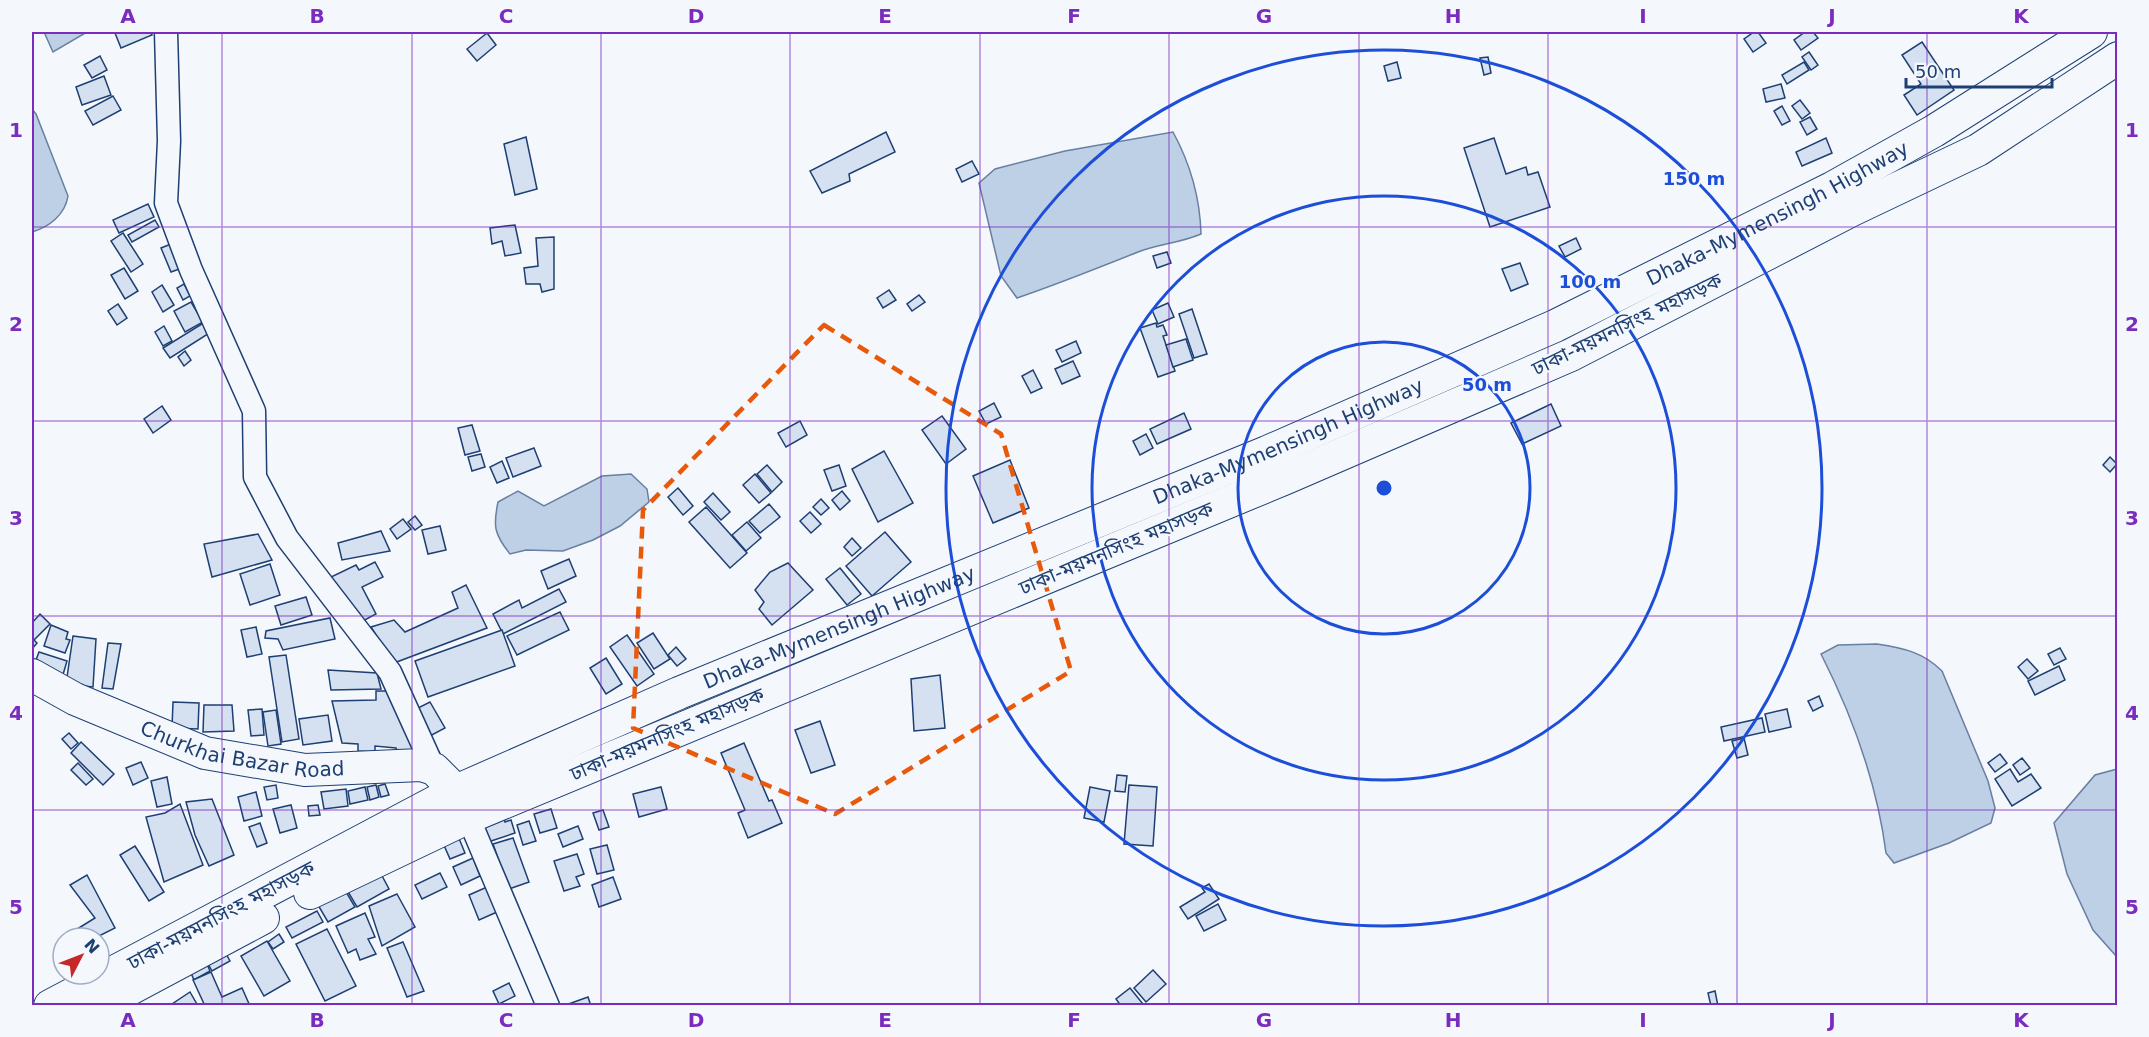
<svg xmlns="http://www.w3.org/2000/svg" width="2149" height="1037" viewBox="0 0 2149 1037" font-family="'DejaVu Sans','Noto Sans Bengali',sans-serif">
<rect width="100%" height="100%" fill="#f4f7fb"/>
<g fill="#bed0e5" stroke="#687fa3" stroke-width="1.5">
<path d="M44,32H87L53,52Z"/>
<path d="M32,109L36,114L68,196C65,215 49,227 32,232Z"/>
<path d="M1173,132C1191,165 1200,197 1201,234C1180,243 1159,244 1138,252C1098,268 1058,284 1017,298L1001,276L979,183L995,169L1065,151Z"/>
<path d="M631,474L647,489L649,502L620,526L593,540L563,551L526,550L510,554C494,534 493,526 498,502L518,491L544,506L602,476Z"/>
<path d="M1877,644C1903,648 1923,652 1942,671L1988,781L1995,808L1991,823L1949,843L1894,863L1886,853C1877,783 1853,717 1821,654L1838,645Z"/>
<path d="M2117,769H2118L2117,957L2093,930L2067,874L2054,823L2095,775Z"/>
</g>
<g fill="#d5e0f0" stroke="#1d3f73" stroke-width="1.5">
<path d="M118,32H150L152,35L121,48L115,33Z"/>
<path d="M1754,32H1758L1766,43L1753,52L1744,39Z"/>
<path d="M1805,32H1813L1818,38L1801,50L1794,40Z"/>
<path d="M487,33L496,45L477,61L467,49Z"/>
<path d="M1922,42L1954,90L1917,115L1904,95L1921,84L1902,55Z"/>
<path d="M1809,52L1818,65L1811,70L1802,57Z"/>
<path d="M100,56L107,70L92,78L84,65Z"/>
<path d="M1488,57L1491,73L1484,75L1480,58Z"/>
<path d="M1397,62L1401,78L1388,81L1384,66Z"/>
<path d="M1804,62L1809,70L1787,84L1782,75Z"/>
<path d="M104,76L111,95L82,105L76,87Z"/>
<path d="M1781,84L1785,98L1766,102L1763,89Z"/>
<path d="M113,96L121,110L93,125L85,111Z"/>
<path d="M1800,100L1810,113L1802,119L1792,106Z"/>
<path d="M1782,106L1790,121L1782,125L1774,111Z"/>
<path d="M1810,117L1817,129L1807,135L1800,122Z"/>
<path d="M886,132L895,152L849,174L850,181L822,193L810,171Z"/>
<path d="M526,137L537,189L515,195L504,144Z"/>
<path d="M1494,138L1506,174L1526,167L1528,175L1538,172L1550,207L1490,227L1464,148Z"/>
<path d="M1826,138L1832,153L1802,166L1796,152Z"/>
<path d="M972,161L979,174L962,182L956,169Z"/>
<path d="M148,204L154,217L119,233L113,220Z"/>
<path d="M155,220L159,227L132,242L128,235Z"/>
<path d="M515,225L521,253L505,256L502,241L492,244L490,228Z"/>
<path d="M123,233L143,264L131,272L111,241Z"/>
<path d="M554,237V289L542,292L540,284H526L524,268L538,266L536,238Z"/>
<path d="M1576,238L1581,249L1565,257L1559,246Z"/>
<path d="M171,244L182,268L171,272L161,248Z"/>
<path d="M1167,252L1171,263L1157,268L1153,256Z"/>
<path d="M1520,263L1528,284L1511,291L1502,269Z"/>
<path d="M124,268L138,291L125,299L111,275Z"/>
<path d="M184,284L190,296L183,300L177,288Z"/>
<path d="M162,285L174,305L163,312L152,292Z"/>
<path d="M889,290L896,300L883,308L877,298Z"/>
<path d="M919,295L925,302L912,311L907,304Z"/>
<path d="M191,302L203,322L185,332L174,311Z"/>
<path d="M1168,303L1174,317L1158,324L1152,310Z"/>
<path d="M118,304L127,318L117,325L108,311Z"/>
<path d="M1192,309L1207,354L1194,358L1179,314Z"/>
<path d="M205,322L211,332L170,358L163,348Z"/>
<path d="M1156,323L1157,327L1163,325L1167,335L1163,336L1175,371L1158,377L1140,328Z"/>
<path d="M164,326L172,341L163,346L155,332Z"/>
<path d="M1186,339L1193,360L1173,367L1166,345Z"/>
<path d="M1076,341L1081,353L1062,362L1056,350Z"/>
<path d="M185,351L191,360L184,366L178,357Z"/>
<path d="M1073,361L1080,376L1062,384L1055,369Z"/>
<path d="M1033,370L1042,388L1031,393L1022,376Z"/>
<path d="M994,403L1001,417L986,424L979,411Z"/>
<path d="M1551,404L1561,426L1522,444L1511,423Z"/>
<path d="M162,406L171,420L153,433L144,419Z"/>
<path d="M1184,413L1191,429L1157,444L1150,429Z"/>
<path d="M942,416L966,449L946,464L922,430Z"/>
<path d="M800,421L807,435L786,447L778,433Z"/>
<path d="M472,425L480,451L465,455L458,428Z"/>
<path d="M1146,434L1153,448L1140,455L1133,441Z"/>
<path d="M534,448L541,466L513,477L506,458Z"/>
<path d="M884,451L913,503L878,522L852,469Z"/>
<path d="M481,454L485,467L472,471L468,457Z"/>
<path d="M2110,457L2117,464L2110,472L2103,465Z"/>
<path d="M1010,460L1029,508L993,523L973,476Z"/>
<path d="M502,461L509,478L497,483L490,467Z"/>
<path d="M767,465L782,482L772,492L757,474Z"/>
<path d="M839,465L846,486L832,491L824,470Z"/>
<path d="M755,474L771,493L759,503L743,485Z"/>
<path d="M678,488L693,506L683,515L668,497Z"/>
<path d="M842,491L850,501L840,510L832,500Z"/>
<path d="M713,493L730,512L721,520L704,502Z"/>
<path d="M821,499L829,508L821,515L813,507Z"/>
<path d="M769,504L780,517L760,533L749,521Z"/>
<path d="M706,507L747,553L730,568L689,522Z"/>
<path d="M810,512L821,524L811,533L800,521Z"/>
<path d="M415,516L422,525L415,530L408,522Z"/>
<path d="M403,519L411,529L397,539L390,529Z"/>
<path d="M747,522L761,538L746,551L732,535Z"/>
<path d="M440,526L446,550L428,554L422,530Z"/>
<path d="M381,531L390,551L342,560L338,543Z"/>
<path d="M885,532L911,562L872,596L846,566Z"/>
<path d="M258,534L272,560L212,577L204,544Z"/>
<path d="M852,538L861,548L852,556L844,547Z"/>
<path d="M569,559L576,576L548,589L541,571Z"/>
<path d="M375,562L383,577L362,587L376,614L359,623L331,577L356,565L359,570Z"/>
<path d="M788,563L813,590L772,625L759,609L764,602L755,590L770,572Z"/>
<path d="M270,564L280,595L250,605L240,574Z"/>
<path d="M840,568L861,594L847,605L826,579Z"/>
<path d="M466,585L487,628L394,663L371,627L394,620L405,632L458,608L452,592Z"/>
<path d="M559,589L566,602L503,634L493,614L519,600L522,608Z"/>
<path d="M306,597L312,615L281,625L275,606Z"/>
<path d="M560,612L569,630L517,655L507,636Z"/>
<path d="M40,614L50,624L34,640L37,643L32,649V623Z"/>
<path d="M330,618L335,639L283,650L278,639L265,638L266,631Z"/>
<path d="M51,625L68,632L66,639L70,640L65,653L44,646Z"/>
<path d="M256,627L262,654L247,657L241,630Z"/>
<path d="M502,630L515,666L428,697L415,661Z"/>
<path d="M653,633L670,659L654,669L637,643Z"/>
<path d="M627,635L654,674L637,686L610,647Z"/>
<path d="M73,636L96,639L93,687L66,684Z"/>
<path d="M108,643L121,644L113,689L102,688Z"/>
<path d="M676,647L686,659L677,666L668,655Z"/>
<path d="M2060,648L2066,659L2054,665L2048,654Z"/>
<path d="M39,652L67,661L62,678L33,668Z"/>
<path d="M286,655L299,739L282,742L269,657Z"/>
<path d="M606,658L622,684L606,694L590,668Z"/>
<path d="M2027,659L2038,671L2028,679L2018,667Z"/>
<path d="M2059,666L2065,680L2035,695L2028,681Z"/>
<path d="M328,670L377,673L381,689L331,690Z"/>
<path d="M940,675L945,728L914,731L911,679Z"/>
<path d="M376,691H394L418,756L400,755L396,748L375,746V752L358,751V744L342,743L332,701L376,700Z"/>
<path d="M1819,696L1823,706L1813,711L1808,701Z"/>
<path d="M173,702L199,703L198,729L172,728Z"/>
<path d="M430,702L445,728L428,737L414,710Z"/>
<path d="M204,705H232L234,731L203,732Z"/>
<path d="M262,709L264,735L251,736L248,710Z"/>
<path d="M1787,709L1791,727L1769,732L1765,714Z"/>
<path d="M276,710L281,744L268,746L263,712Z"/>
<path d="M328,715L332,741L303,745L299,719Z"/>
<path d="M1762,718L1765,732L1724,741L1721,727Z"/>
<path d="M820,721L835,765L811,773L795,730Z"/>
<path d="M69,733L78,743L71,749L62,739Z"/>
<path d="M1744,738L1748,755L1737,758L1732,741Z"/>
<path d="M81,742L114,774L103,785L71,753Z"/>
<path d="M744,743L769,801L772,800L782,823L748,838L738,813L745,810L721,753Z"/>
<path d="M2000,754L2007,763L1995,772L1988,763Z"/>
<path d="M2022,758L2030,768L2020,775L2013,765Z"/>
<path d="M141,762L148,778L133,785L126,768Z"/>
<path d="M78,763L93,779L86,785L71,770Z"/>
<path d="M2010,769L2018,782L2031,774L2041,788L2012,806L1995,779Z"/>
<path d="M1117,775L1127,776L1125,792L1115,791Z"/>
<path d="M167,777L172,804L157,807L151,781Z"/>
<path d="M385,784L389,795L381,797L378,786Z"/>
<path d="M276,785L278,798L267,800L264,787Z"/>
<path d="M376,785L379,797L370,800L367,787Z"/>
<path d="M1129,785L1157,787L1153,846L1124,844Z"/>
<path d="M365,787L368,800L350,804L348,791Z"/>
<path d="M661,787L667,809L639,817L633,794Z"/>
<path d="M1090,787L1110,791L1104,822L1084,818Z"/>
<path d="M346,789L348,806L324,809L321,792Z"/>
<path d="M256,792L262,816L244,821L238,797Z"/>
<path d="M212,799L234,855L209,866L195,835L186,802Z"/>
<path d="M180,804L203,865L164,882L146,817L165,813Z"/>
<path d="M291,805L297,828L280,833L273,809Z"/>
<path d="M318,805L320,815L309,816L308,806Z"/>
<path d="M551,809L557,828L540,833L534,814Z"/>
<path d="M603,810L609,827L599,830L593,813Z"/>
<path d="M502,811L505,822L511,820L515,833L488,842L480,818Z"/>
<path d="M529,821L536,841L523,845L517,825Z"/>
<path d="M260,823L267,843L257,847L249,827Z"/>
<path d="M578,826L583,839L563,847L558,834Z"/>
<path d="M458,836L465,853L450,859L443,843Z"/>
<path d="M513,838L529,882L509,889L493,844Z"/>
<path d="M607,845L614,870L597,874L590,849Z"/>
<path d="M135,846L164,892L149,901L120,855Z"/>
<path d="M577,854L584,874L576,877L580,886L564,891L554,861Z"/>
<path d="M473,858L480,876L461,885L453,867Z"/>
<path d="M380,872L389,889L357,907L347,890Z"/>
<path d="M440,873L447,887L422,899L415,885Z"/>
<path d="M87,875L115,928L95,938H75L74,931L95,918L70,885Z"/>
<path d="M613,877L621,899L599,907L592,885Z"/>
<path d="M1209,884L1219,899L1188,919L1180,907L1205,892L1202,888Z"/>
<path d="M487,887L497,912L479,920L469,895Z"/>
<path d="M345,890L355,907L328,922L318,905Z"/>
<path d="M397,894L415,927L382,946L369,906Z"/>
<path d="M1218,904L1226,920L1204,931L1196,916Z"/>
<path d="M317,911L323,922L292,938L286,927Z"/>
<path d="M365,913L375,937L368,939L376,954L360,960L356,949L348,953L336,926Z"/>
<path d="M327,929L356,986L325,1001L296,944Z"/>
<path d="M279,934L284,942L273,949L268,942Z"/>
<path d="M267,941L290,981L264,996L241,956Z"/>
<path d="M403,942L424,991L407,997L387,948Z"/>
<path d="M225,952L230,961L212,971L207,962Z"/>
<path d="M207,964L210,971L194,980L191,973Z"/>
<path d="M1153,970L1166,984L1146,1002L1134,988Z"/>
<path d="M211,972L222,997L242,988L250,1006H205L193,980Z"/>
<path d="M509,983L515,996L499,1004L493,991Z"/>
<path d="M1130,988L1143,1004L1142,1006H1121L1116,999Z"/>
<path d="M1715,991L1718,1006H1711L1708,993Z"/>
<path d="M190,992L198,1006H169Z"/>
<path d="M588,997L591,1006H563Z"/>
</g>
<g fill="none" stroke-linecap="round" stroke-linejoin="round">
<g stroke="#1d3f73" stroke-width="25">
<g id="minor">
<path d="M166,32L169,141L166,203L191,270L254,411L255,477L287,538L390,672L434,769"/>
<path d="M463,805L548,1006"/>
</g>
</g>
<g stroke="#1d3f73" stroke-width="34">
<g id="highway">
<path id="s1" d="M32,675L75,699L205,753L305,770L421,765L434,769L456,791"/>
<path d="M310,893L469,817L1286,478L1571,355L1852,210L1978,150L2118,58"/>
<path id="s2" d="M50,1006L456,791L679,693L1267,452L1555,326L1832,188L1934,131L2091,32"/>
<path d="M98,1006L263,918"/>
</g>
</g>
<use href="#minor" stroke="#f4f7fb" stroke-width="22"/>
<use href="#highway" stroke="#f4f7fb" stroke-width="32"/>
</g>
<path fill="none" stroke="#e8590c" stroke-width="4.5" stroke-dasharray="12 8" stroke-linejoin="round" d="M824,325L1001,434L1071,671L835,814L633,728L643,510Z"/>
<path fill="none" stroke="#7b2cbf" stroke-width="1.5" stroke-opacity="0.55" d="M222,32V1006M412,32V1006M601,32V1006M790,32V1006M980,32V1006M1169,32V1006M1359,32V1006M1548,32V1006M1737,32V1006M1927,32V1006M32,227H2118M32,421H2118M32,616H2118M32,810H2118"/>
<g fill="none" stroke="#1d4ed8" stroke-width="3">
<circle cx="1384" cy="488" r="146"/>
<circle cx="1384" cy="488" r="292"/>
<circle cx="1384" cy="488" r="438"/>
</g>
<g text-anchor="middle" stroke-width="4.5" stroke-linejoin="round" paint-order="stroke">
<g font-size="20" fill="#1d3f73" stroke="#f4f7fb">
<text dy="7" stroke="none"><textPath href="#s2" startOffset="1902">Dhaka-Mymensingh Highway</textPath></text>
<text transform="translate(1627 324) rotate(-26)" y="7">ঢাকা-ময়মনসিংহ মহাসড়ক</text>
<text dy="7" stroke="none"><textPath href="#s2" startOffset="1362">Dhaka-Mymensingh Highway</textPath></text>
<text transform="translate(1116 548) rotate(-23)" y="7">ঢাকা-ময়মনসিংহ মহাসড়ক</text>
<text dy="7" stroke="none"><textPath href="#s2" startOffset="876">Dhaka-Mymensingh Highway</textPath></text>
<text transform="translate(667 734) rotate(-23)" y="7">ঢাকা-ময়মনসিংহ মহাসড়ক</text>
<text dy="7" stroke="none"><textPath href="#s1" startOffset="226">Churkhai Bazar Road</textPath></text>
<text transform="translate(221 915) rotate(-28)" y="7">ঢাকা-ময়মনসিংহ মহাসড়ক</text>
</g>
</g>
<circle cx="1384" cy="488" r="9" fill="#1d4ed8" stroke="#f4f7fb" stroke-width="3"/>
<g font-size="18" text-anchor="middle" font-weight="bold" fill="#1d4ed8" stroke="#f4f7fb" stroke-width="4.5" stroke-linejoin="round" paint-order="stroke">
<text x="1694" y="185">150 m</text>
<text x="1590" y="288">100 m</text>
<text x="1487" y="391">50 m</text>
</g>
<rect width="2149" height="1037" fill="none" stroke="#f4f7fb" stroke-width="66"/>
<g transform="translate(81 956) rotate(48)"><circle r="28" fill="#f4f7fb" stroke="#9eadc5" stroke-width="1.5"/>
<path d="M0-4.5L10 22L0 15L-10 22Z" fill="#c62828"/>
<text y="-9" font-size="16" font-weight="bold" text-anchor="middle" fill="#1d3f73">N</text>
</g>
<path d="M1906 78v9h146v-9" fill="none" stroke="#1d3f73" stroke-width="3"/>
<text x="1915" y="78" font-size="18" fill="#1d3f73" stroke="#f4f7fb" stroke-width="4.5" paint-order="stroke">50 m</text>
<rect x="33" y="33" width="2083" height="971" fill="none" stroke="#7b2cbf" stroke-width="2"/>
<g font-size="20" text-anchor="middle" font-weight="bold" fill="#7b2cbf">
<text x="128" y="23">A</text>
<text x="317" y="23">B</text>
<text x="506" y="23">C</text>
<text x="696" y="23">D</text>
<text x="885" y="23">E</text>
<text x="1074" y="23">F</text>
<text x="1264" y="23">G</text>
<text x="1453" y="23">H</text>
<text x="1643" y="23">I</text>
<text x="1832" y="23">J</text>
<text x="2021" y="23">K</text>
<text x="16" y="137">1</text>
<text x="2132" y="137">1</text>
<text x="16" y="331">2</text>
<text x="2132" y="331">2</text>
<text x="16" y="525">3</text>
<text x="2132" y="525">3</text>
<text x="16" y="720">4</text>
<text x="2132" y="720">4</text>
<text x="16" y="914">5</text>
<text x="2132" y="914">5</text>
<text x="128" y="1027">A</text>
<text x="317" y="1027">B</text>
<text x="506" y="1027">C</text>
<text x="696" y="1027">D</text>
<text x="885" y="1027">E</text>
<text x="1074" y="1027">F</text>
<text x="1264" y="1027">G</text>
<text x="1453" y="1027">H</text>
<text x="1643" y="1027">I</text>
<text x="1832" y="1027">J</text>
<text x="2021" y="1027">K</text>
</g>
</svg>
